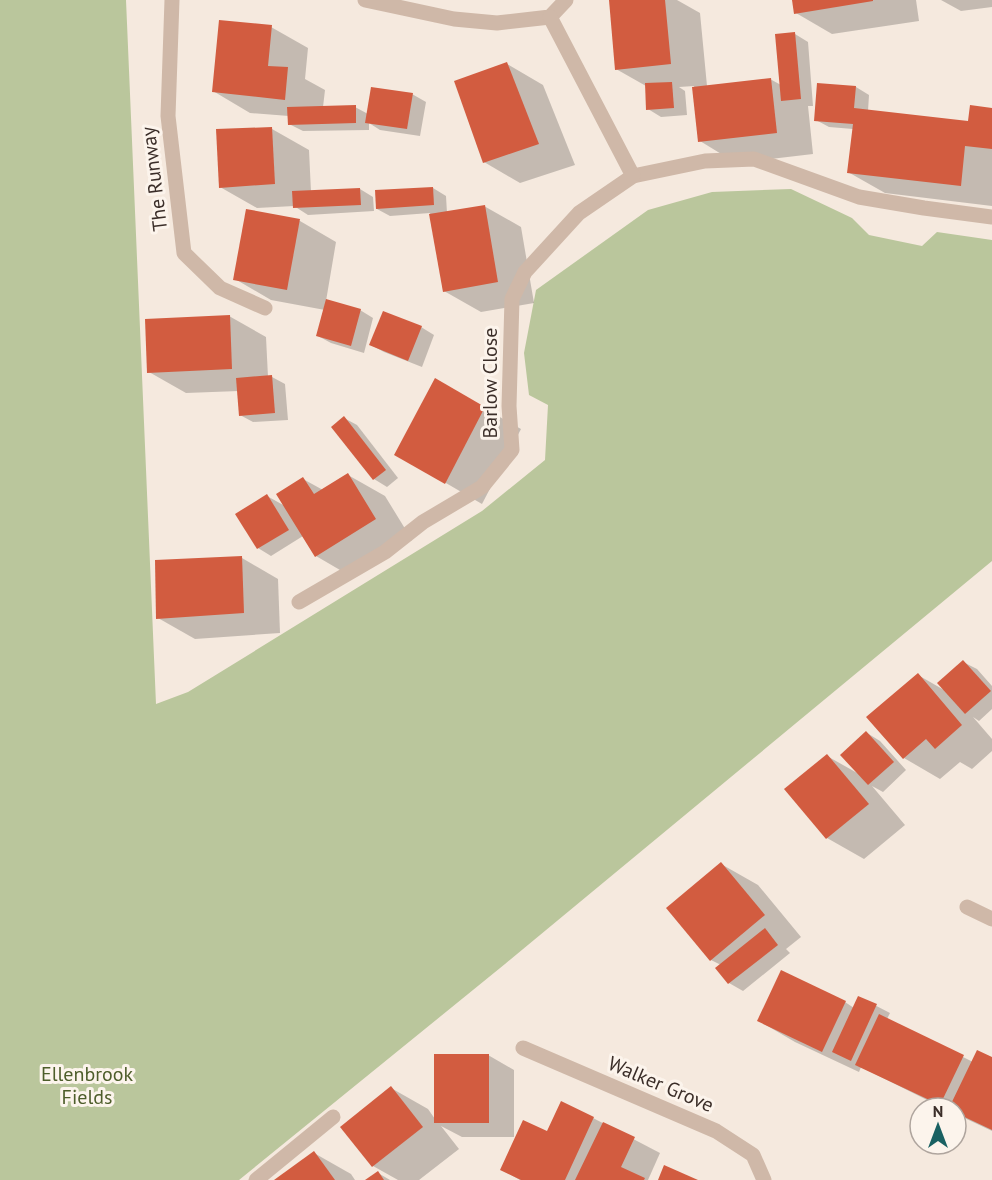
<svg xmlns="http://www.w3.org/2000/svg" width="992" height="1180" viewBox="0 0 992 1180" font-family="'PT Sans',sans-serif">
<rect width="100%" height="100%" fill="#f5e9de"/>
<path fill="#bac69c" d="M0,0H126L156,704L188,692L482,511L545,460L548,405L529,395L524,353L536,290L648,210L712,192L791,189L852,218L869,235L922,246L937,232L992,240V561L505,964L239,1180H0Z"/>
<g fill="#0003">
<path d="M610,0H677L700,13L707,86L770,79L781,85L795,34L808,42L813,106H808L813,154L736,163L700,141L694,86L679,87L685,91L687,115L661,117L648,109L646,86L616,69Z"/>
<path d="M793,0H916L919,21L832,34L796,13Z"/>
<path d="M941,0H992V7L961,11Z"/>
<path d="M271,27L308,48L305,79L325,90L323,107H355L368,114L412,94L426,102L420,136L380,130L369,123V130L303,131L289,124V116L250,113L213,91Z"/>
<path d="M507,64L543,85L575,165L520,183L484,162Z"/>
<path d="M819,84L856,87L869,95L868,111L970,123L992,109V206L885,193L848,172L853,129L829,127L816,120Z"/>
<path d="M272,129L309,150L311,192L360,189L373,197L374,211L308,215L294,206L257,208L220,187Z"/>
<path d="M433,188L446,196L447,213L484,206L521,227L534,303L481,312L444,291L430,213L390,216L377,209L376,191Z"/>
<path d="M248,210L300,221L336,242L326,301L360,310L373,318L364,353L331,343L318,336L325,310L271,300L235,279Z"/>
<path d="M229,316L266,337L268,377H272L285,384L288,420L253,422L240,415L239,391L186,393L149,372Z"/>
<path d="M421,327L434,335L422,367L384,352L371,345Z"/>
<path d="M436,381L521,429L482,504L396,454Z"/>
<path d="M344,418L357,425L398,478L387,487L374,479Z"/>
<path d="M348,475L385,496L412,540L352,577L316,556L303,536L271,556L258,548L267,496L285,506L303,479L323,490Z"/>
<path d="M242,558L278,579L280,633L195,639L158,618Z"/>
<path d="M963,662L977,669L992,686V709L979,721L973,717L992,739V751L972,769L960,762L940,779L904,758L918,675L944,690Z"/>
<path d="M867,733L880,741L906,770L883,792L872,786L905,825L864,859L827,838L786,789L827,756L859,774Z"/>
<path d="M721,864L758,885L801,937L786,949L790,953L743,991L729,983L718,968L721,965L711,960Z"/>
<path d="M859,997L890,1013L887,1019L973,1062L992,1058V1131L956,1114V1108H943L861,1067L859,1072L795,1042L759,1021L845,1002L854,1008Z"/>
<path d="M488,1055L514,1070V1137H462L441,1126L459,1149L419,1180H398L373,1166L391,1088L428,1109L435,1119Z"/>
<path d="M593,1118L660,1153L648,1180H520L502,1170L548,1133Z"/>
<path d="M314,1153L351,1174L355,1180H277Z"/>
<path d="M378,1173L390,1180H368Z"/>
</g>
<g fill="#d25c40">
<path d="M609,0H665L671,64L615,70Z"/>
<path d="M792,0H873V1L794,14Z"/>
<path d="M219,20L272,25L268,66L288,67L285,100L212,92Z"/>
<path d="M795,32L801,99L781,101L775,34Z"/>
<path d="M507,62L539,144L483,163L454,81Z"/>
<path d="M771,78L777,133L698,142L692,87Z"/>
<path d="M672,82L674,108L646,110L645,83Z"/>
<path d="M817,83L856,86L854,108L968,121L970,105L992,108V149L965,146L961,186L847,173L853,124L814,121Z"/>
<path d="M371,87L413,93L407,129L365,123Z"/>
<path d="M356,105V123L288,125L287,107Z"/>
<path d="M272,127L275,184L219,188L216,129Z"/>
<path d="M433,187L434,205L376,209L375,190Z"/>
<path d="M360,188L361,205L293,208L292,191Z"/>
<path d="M485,205L498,282L443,292L429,214Z"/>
<path d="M246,209L300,219L287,290L233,280Z"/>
<path d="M326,299L361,309L351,346L316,336Z"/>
<path d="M383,311L422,326L408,361L369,345Z"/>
<path d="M230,315L232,369L147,373L145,319Z"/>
<path d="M272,375L275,413L239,416L236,378Z"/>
<path d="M435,378L485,407L445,484L394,455Z"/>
<path d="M344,416L386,470L373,480L331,427Z"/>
<path d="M348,473L376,519L315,557L276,494L303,477L314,494Z"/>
<path d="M267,494L289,530L257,549L235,514Z"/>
<path d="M242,556L244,613L156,619L155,560Z"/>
<path d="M963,660L991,691L965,714L937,683Z"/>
<path d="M918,673L962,725L935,749L926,739L903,759L866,717Z"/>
<path d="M866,731L894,762L868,785L840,755Z"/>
<path d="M827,754L869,804L826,839L784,789Z"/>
<path d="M721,862L765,915L710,961L666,908Z"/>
<path d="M765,928L778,945L728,984L715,968Z"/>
<path d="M781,970L846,1001L822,1052L757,1021Z"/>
<path d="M858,996L877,1004L851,1061L832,1052Z"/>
<path d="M879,1014L964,1055L940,1105L855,1065Z"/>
<path d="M977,1050L992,1057V1130L956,1113V1108H949Z"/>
<rect x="434" y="1054" width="55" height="69"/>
<path d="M391,1086L423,1127L372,1167L340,1127Z"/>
<path d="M561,1101L594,1117L565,1180H521L500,1170L523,1120L547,1131Z"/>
<path d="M603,1122L635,1137L621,1167L645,1178L644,1180H575Z"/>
<path d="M314,1151L335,1180H274Z"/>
<path d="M664,1165L698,1180H658Z"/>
<path d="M378,1171L384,1180H365Z"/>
</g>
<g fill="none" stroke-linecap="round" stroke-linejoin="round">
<path stroke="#cfb8a8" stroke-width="15" d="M967,907L992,919"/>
<g stroke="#cfb8a8" stroke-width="15">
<path d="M172,0L168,116L184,253L220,288L265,308"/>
<path d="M365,0L454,19L497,23L550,17L566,0"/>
<path d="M550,17L633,176L705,161L754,159L859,197L924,208L992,217"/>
<path d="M299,602L385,552L423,522L482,487L512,450L509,406L512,299L525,272L579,213L633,176"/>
<path d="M523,1048L716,1131L753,1155L764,1180"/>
<path d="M256,1180L333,1117"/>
</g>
</g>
<g text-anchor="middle" stroke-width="6" stroke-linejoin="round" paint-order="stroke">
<g font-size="20" fill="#3b2e29" stroke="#fcf4ec">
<text transform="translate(154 179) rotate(-97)" y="7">The Runway</text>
<text transform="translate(490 383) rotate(-90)" y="7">Barlow Close</text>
<text transform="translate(661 1084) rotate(23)" y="7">Walker Grove</text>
</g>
<g font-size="20" fill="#4d5d2a" stroke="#fcf4ec">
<text x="87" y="1081">Ellenbrook<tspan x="87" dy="23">Fields</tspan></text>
</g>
</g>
<g transform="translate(938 1126)"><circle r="28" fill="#fcf4ec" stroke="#afa59e" stroke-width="1.5"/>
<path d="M0-4.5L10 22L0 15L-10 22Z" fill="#1a6162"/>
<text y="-9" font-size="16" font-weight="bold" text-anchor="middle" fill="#3b2e29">N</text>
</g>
</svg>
